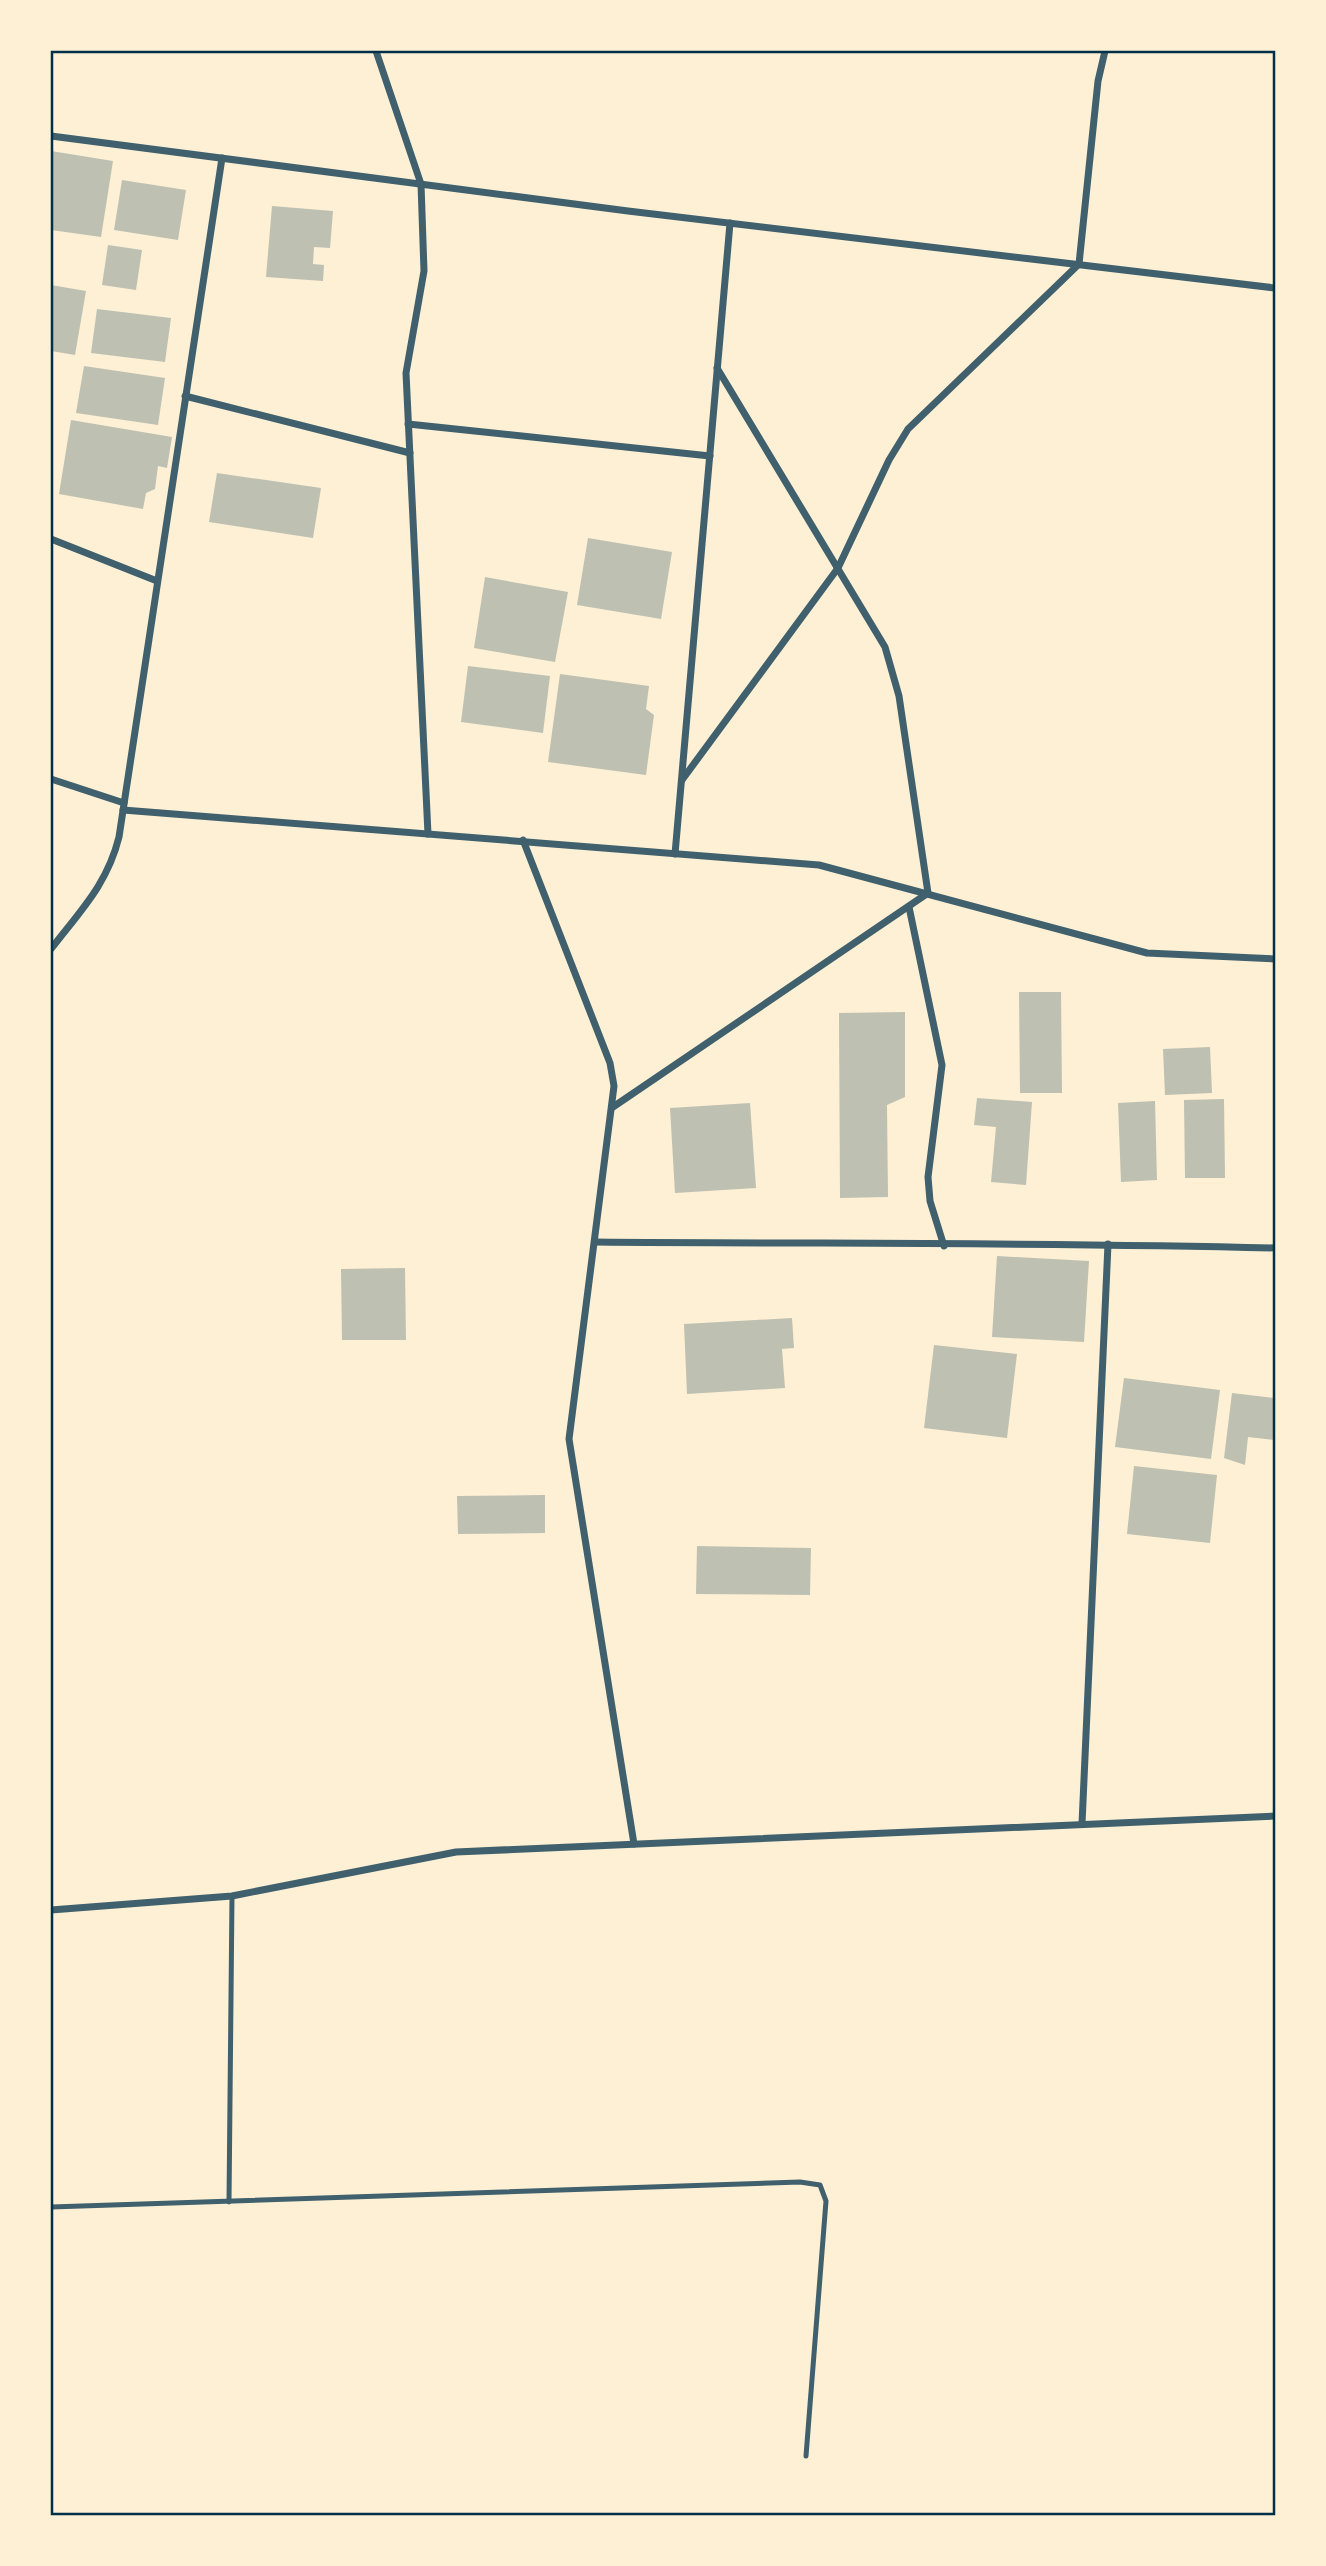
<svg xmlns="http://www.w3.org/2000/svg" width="1326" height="2566" viewBox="0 0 1326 2566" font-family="'PT Sans Narrow',sans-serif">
<rect width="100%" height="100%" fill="#fdf0d5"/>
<g fill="#bec0b2">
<path d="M51,151L113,161L101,237L51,230Z"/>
<path d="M122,180L186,190L178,240L114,230Z"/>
<path d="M272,206L333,211L330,248L314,247L313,264L324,265L323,281L266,277Z"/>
<path d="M108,245L142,250L136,290L102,285Z"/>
<path d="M51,285L86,291L75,355L51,351Z"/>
<path d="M97,309L171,318L165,362L91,353Z"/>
<path d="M84,366L165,378L158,425L76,413Z"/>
<path d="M71,420L172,437L167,468L158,466L155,489L146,493L143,509L59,494Z"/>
<path d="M217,473L321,488L313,538L209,522Z"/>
<path d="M588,538L672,552L661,619L577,605Z"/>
<path d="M485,577L568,592L555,662L474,648Z"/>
<path d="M468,666L550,676L543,733L461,722Z"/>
<path d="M560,674L649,686L646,709L654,715L646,775L548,762Z"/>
<path d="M1019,992H1061L1062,1093H1020Z"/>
<path d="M905,1012V1097L887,1105L888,1197L840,1198L839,1013Z"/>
<path d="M1210,1047L1212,1093L1165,1095L1163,1049Z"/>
<path d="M977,1098L1032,1102L1026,1185L991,1182L996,1127L974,1125Z"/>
<path d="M1224,1099L1225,1178H1185L1184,1100Z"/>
<path d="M1155,1101L1157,1180L1121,1182L1118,1103Z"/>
<path d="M750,1103L756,1188L675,1193L670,1108Z"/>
<path d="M997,1256L1089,1261L1084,1342L992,1337Z"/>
<path d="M405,1268L406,1340H342L341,1269Z"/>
<path d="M792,1318L794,1348L782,1349L785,1388L687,1394L684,1324Z"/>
<path d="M934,1345L1017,1354L1007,1438L924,1428Z"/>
<path d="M1124,1378L1220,1390L1211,1459L1115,1447Z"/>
<path d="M1232,1393L1275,1398V1440L1248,1437L1245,1465L1224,1458Z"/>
<path d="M1134,1466L1217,1475L1210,1543L1127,1534Z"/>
<path d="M545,1495V1533L458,1534L457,1496Z"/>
<path d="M697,1546L811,1548L810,1595L696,1594Z"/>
</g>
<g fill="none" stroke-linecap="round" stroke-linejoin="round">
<g stroke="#3f606c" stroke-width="5">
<path d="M229,2202L232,1896"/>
<path d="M51,2207L800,2182L820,2185L826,2201L806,2456"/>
</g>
<g stroke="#3f606c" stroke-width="7">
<path d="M376,51L421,184L424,271L406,373L428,834"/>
<path d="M51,136L628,211L1275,288"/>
<path d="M185,396L410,453"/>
<path d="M408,424L710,456"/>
<path d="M51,539L157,581"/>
<path d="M51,779L124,803"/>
<path d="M682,780L838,568L889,460L908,429L1079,264L1098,81L1105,51"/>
<path d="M123,810L819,865L1147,953L1275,959"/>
<path d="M523,840L610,1063L614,1086L569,1439L634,1844"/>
<path d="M675,854L730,223"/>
<path d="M909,907L942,1065L928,1177L930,1201L944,1246"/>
<path d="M51,949C80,911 107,885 119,837L222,158"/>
<path d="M613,1107L928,893L899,696L885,647L717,368"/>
<path d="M595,1242C821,1244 1048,1242 1275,1248"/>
<path d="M1082,1824L1108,1244"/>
<path d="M51,1910L232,1896L456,1852L1275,1816"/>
</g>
</g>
<rect width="1326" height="2566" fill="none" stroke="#fdf0d5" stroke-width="105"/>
<rect x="52" y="52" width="1222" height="2462" fill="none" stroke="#003049" stroke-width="2.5"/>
</svg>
